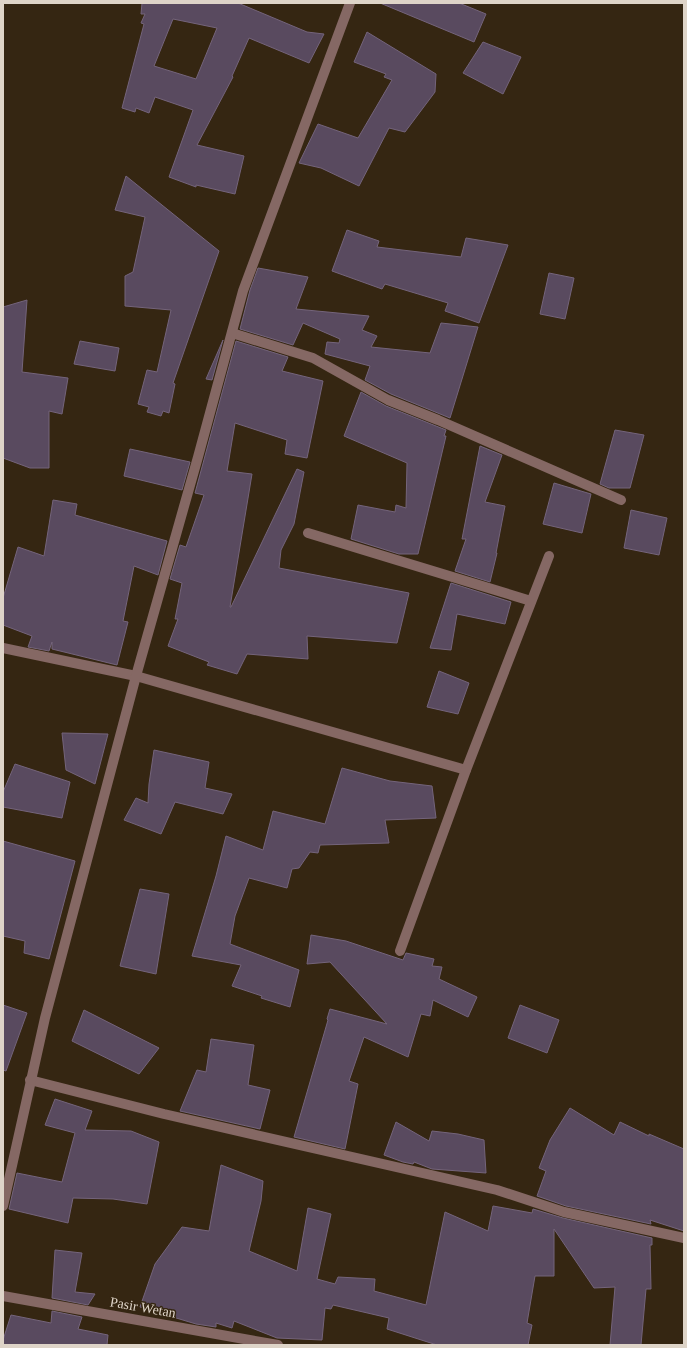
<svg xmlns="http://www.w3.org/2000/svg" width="687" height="1348" viewBox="0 0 687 1348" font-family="Georgia,serif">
<rect width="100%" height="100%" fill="#352612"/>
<g fill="#594a5f" stroke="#74647b" fill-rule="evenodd">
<path d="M142,3H238L307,32L324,34L309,63L249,38L232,76L233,77L197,145L244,156L235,194L196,185V187L169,177L193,110L155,97L149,113L136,108L135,112L122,108L144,24L141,23L145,14H141ZM173,19L217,28L196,79L154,66Z"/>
<path d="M380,3H459L486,14L474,42Z"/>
<path d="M367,32L436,74L435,92L405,132L389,128L359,186L321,168L299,163L318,124L358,138L392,80L384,77L386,74L354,62Z"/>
<path d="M483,42L521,57L503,94L463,73Z"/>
<path d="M126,176L219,251L173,383L175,384L169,413L163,411L161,416L147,412L149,407L138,404L147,370L157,372L171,310L125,306V276L133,272L145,217L115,210Z"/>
<path d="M347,230L379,241L377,247L461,257L466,238L508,245L479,323L445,311L448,303L385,284L382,289L332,271Z"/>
<path d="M258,268L308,277L296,309L369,316L362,330L377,336L371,347L430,353L441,323L478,327L450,418L391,394L365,380L370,366L325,354L327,342L339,343L340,339L303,323L293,345L240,329L250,290Z"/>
<path d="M549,273L574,278L565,319L540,314Z"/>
<path d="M27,300L22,372L68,378L62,414L49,411V468H30L3,458V307Z"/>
<path d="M223,340L212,380L206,379Z"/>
<path d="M80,341L119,348L115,371L74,364Z"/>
<path d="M236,341L288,357L282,371L323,381L307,458L285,454L287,440L235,423L227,471L252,474L230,607H231L297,469L304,472L294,524L281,550L279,568L409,593L397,643L307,636L308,659L247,654L237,674L207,665L209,662L168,646L178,619H175L182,583L170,579L180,545L186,547L204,495L195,493Z"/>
<path d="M361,392L386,406L446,430L444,436H446L418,554H399L351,539L358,505L395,512L396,505L406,508L407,463L344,436Z"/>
<path d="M615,430L644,435L630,488H609L600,484Z"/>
<path d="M480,446L502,455L485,502L505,506L496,553H497L490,582L455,571L466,539H462Z"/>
<path d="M130,449L190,462L182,490L124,476Z"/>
<path d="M554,483L591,494L582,533L543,524Z"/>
<path d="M53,500L77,504L75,515L167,541L158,575L134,566L123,621L128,622L117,665L52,649V642L49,651L28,647L32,636L3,625V598L18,547L44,556Z"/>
<path d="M631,510L667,518L659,555L624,548Z"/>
<path d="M451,583L511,602L505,624L457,614L451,650L430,648Z"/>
<path d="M439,671L469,683L458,714L427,707Z"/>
<path d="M62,733L108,734L95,784L66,770Z"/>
<path d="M154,750L209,762L205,788L232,794L223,814L175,802L161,834L124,820L136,798L148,803L149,784Z"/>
<path d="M15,764L70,782L62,818L3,807V792Z"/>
<path d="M342,768L390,781L432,786L436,818L385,820L389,843L320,845L318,853L310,852L299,868L292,869L287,888L249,878L235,916L230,944L299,970L290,1007L261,998L262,996L232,986L241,965L192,956L216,876L226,836L263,850L273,811L325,824Z"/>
<path d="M3,841L75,861L49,959L24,953L25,941L3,936Z"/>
<path d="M140,889L169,894L156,974L120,966Z"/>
<path d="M311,935L346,941L403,960L406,953L434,959L432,966L442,967L439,979L477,997L468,1017L433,1000L430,1016L421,1014L408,1057L364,1037L349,1081L358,1084L345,1149L294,1137L328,1020L327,1019L330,1009L387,1024L330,962L307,964Z"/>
<path d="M3,1005L27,1013L6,1071L3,1070Z"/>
<path d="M520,1005L559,1020L547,1053L508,1038Z"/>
<path d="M84,1010L159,1048L139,1074L72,1041Z"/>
<path d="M211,1039L254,1045L248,1085L270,1090L260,1129L180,1111L197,1070L206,1072Z"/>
<path d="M55,1099L92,1111L85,1130L131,1131L159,1142L147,1204L113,1199L73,1198L68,1223L9,1209L17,1173L62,1182L75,1133L45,1125Z"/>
<path d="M570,1108L614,1135L620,1122L649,1136V1134L684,1149V1231L650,1220L651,1224L566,1206L537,1196L546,1171L539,1168L550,1140Z"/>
<path d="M396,1122L429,1141L432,1131L458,1134L484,1140L486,1173L432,1169L414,1162L413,1164L403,1162L384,1155Z"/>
<path d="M221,1165L263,1181L261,1201L249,1251L297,1271L308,1208L331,1214L317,1279L335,1284L338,1277L375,1279L374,1291L426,1305L445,1212L488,1231L493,1206L532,1213L533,1209L563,1218L652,1238V1245H650L651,1289H646L641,1345H610L615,1287L594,1288L554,1229V1276H535L527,1323L532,1325L528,1345H437L387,1329L389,1318L333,1305L331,1309L325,1308L322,1340L277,1338L234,1321L232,1328L216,1323V1327L196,1324L140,1307L155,1264L182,1227L209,1231Z"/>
<path d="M55,1250L82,1253L75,1292L95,1294L88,1305L52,1298Z"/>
<path d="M52,1311L82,1317L78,1329L108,1335L107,1345H3V1340L11,1315L51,1323Z"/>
</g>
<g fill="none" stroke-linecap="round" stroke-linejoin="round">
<g stroke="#856864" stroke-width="10">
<path d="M232,333L313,358L388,400L438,420L621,500"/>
<path d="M308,533L531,601"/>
<path d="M3,648L136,676L466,770"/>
<path d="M400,951L466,770L549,556"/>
<path d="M30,1080L164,1114L497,1190L564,1212L684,1238"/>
<path d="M3,1206L45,1018L136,676L198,457L243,291L350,3"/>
<path d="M3,1296L278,1345"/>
</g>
</g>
<g text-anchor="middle" stroke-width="3" stroke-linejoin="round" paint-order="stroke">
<g font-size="14" fill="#ded4c8" stroke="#352612">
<text transform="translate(143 1307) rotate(10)" y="5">Pasir Wetan</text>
</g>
</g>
<rect width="687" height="1348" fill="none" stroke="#ded4c8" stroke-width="8"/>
</svg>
